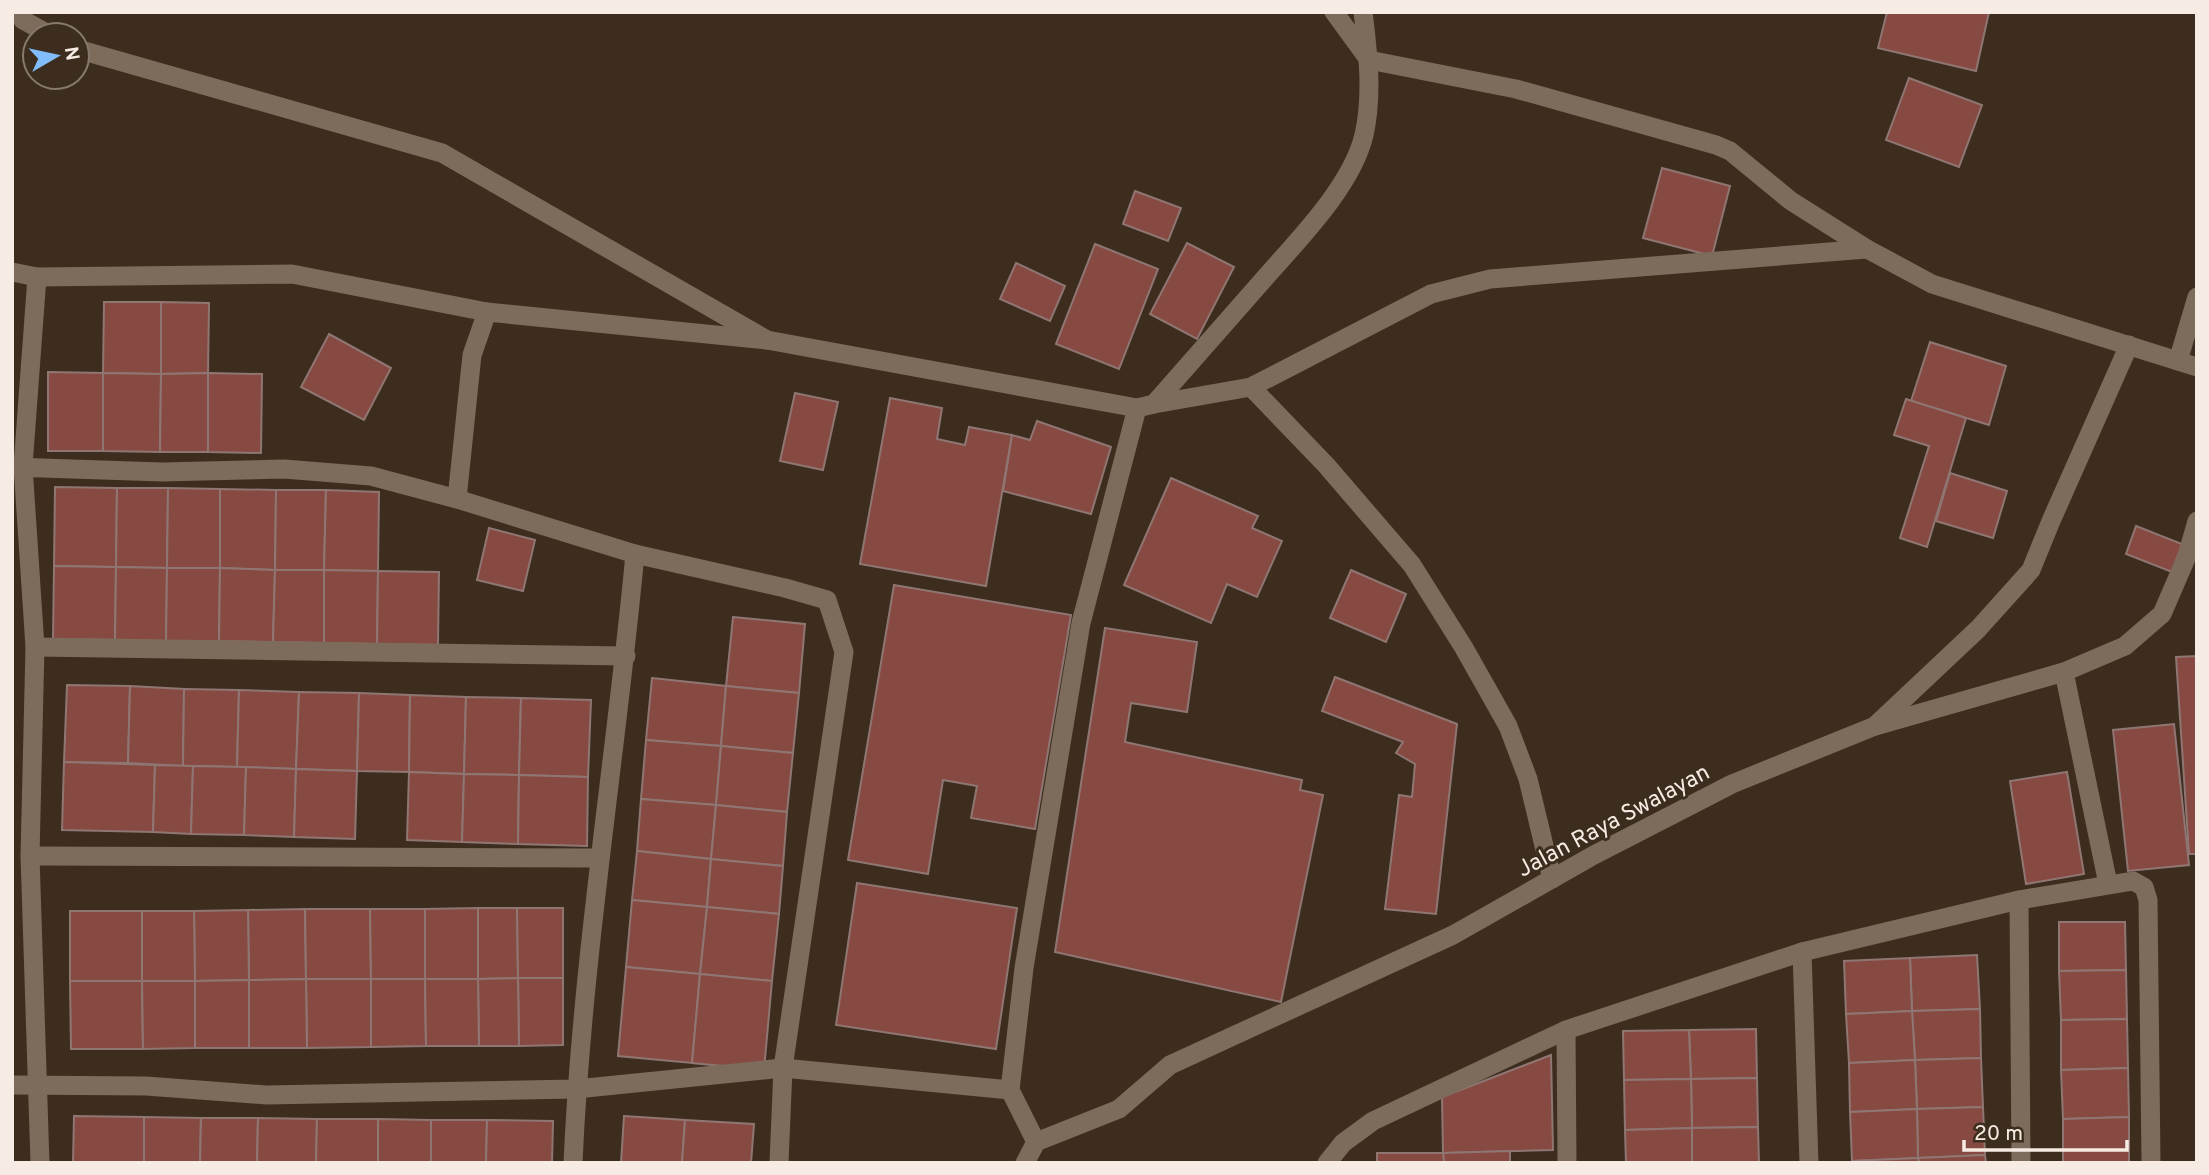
<svg xmlns="http://www.w3.org/2000/svg" width="2209" height="1175" viewBox="0 0 2209 1175" font-family="Overpass,sans-serif">
<rect width="100%" height="100%" fill="#3c2d1f"/>
<g fill="#874a43" stroke="#8f7672" stroke-width="2">
<path d="M1887,12H1989L1976,71L1878,48Z"/>
<path d="M1909,78L1982,105L1959,167L1886,140Z"/>
<path d="M1662,168L1730,186L1712,256L1643,238Z"/>
<path d="M1135,191L1181,208L1168,241L1123,224Z"/>
<path d="M1187,243L1234,267L1197,339L1150,314Z"/>
<path d="M1095,244L1158,269L1119,369L1056,344Z"/>
<path d="M1016,263L1065,286L1050,321L1000,299Z"/>
<path d="M104,302H161V374L103,373Z"/>
<path d="M161,302L209,303L208,373L161,374Z"/>
<path d="M329,334L391,368L364,420L301,387Z"/>
<path d="M1930,342L2006,366L1989,425L1911,401Z"/>
<path d="M48,372L103,373V451H48Z"/>
<path d="M103,373L161,374L160,452L103,451Z"/>
<path d="M208,373L262,374L261,453L208,452Z"/>
<path d="M208,373V452H160L161,374Z"/>
<path d="M795,393L838,402L823,470L780,461Z"/>
<path d="M890,398L942,408L937,439L965,445L969,427L1012,435L986,586L860,564Z"/>
<path d="M1906,399L1966,418L1927,547L1900,538L1929,446L1894,435Z"/>
<path d="M1037,421L1111,447L1091,514L1003,491L1012,435L1030,440Z"/>
<path d="M1950,473L2007,491L1993,538L1936,521Z"/>
<path d="M1171,478L1258,516L1252,528L1282,541L1257,597L1227,584L1211,623L1124,585Z"/>
<path d="M55,487L117,488L116,567L54,566Z"/>
<path d="M117,488H168L167,568L116,567Z"/>
<path d="M168,488L220,489V568H167Z"/>
<path d="M220,489L276,490L275,570L220,568Z"/>
<path d="M276,490H326L324,570H275Z"/>
<path d="M326,490L379,492L378,571L324,570Z"/>
<path d="M2136,526L2182,544L2172,572L2126,554Z"/>
<path d="M489,528L535,540L523,591L477,580Z"/>
<path d="M54,566L116,567L115,640L53,639Z"/>
<path d="M116,567L167,568L166,641L115,640Z"/>
<path d="M167,568H220L219,641H166Z"/>
<path d="M220,568L275,570L273,642L219,641Z"/>
<path d="M275,570H324V643L273,642Z"/>
<path d="M324,570L378,571L377,644L324,643Z"/>
<path d="M1351,570L1406,594L1386,642L1330,618Z"/>
<path d="M378,571L439,572L438,645L377,644Z"/>
<path d="M894,585L1071,615L1035,829L971,818L977,786L943,780L928,874L848,860Z"/>
<path d="M733,617L805,624L799,693L726,686Z"/>
<path d="M1105,628L1197,642L1187,712L1131,703L1125,742L1302,780L1300,790L1323,795L1281,1002L1055,952Z"/>
<path d="M2197,656V854H2189L2176,657Z"/>
<path d="M1335,677L1457,724L1436,914L1385,909L1399,795L1412,797L1415,764L1396,753L1403,742L1322,711Z"/>
<path d="M652,678L726,686L721,746L646,740Z"/>
<path d="M67,685L130,686L128,763L64,762Z"/>
<path d="M130,686L184,689L183,766L128,763Z"/>
<path d="M726,686L799,693L793,753L721,746Z"/>
<path d="M184,689L239,690L237,767L183,766Z"/>
<path d="M239,690L299,692L296,769L237,767Z"/>
<path d="M299,692L359,693L357,771L296,769Z"/>
<path d="M359,693L410,695L409,772L357,771Z"/>
<path d="M410,695L466,697L464,774L409,772Z"/>
<path d="M466,697L521,698L519,775L464,774Z"/>
<path d="M521,698L591,700L588,777L519,775Z"/>
<path d="M2174,724L2189,865L2128,871L2113,730Z"/>
<path d="M646,740L721,746L716,805L641,799Z"/>
<path d="M721,746L793,753L787,812L716,805Z"/>
<path d="M64,762L155,765L153,832L62,830Z"/>
<path d="M155,765L193,766L191,834L153,832Z"/>
<path d="M193,766L246,767L244,835L191,834Z"/>
<path d="M246,767L296,769L294,837L244,835Z"/>
<path d="M296,769L357,771L355,839L294,837Z"/>
<path d="M409,772L464,774L462,842L407,840Z"/>
<path d="M2067,772L2084,874L2026,884L2010,781Z"/>
<path d="M464,774L519,775L518,844L462,842Z"/>
<path d="M519,775L588,777L587,846L518,844Z"/>
<path d="M641,799L716,805L711,859L637,851Z"/>
<path d="M716,805L787,812L783,866L711,859Z"/>
<path d="M637,851L711,859L707,907L632,900Z"/>
<path d="M711,859L783,866L779,914L707,907Z"/>
<path d="M857,883L1017,908L996,1049L836,1025Z"/>
<path d="M632,900L707,907L700,974L626,967Z"/>
<path d="M707,907L779,914L772,981L700,974Z"/>
<path d="M478,908V979H425V909Z"/>
<path d="M478,908H517L518,978L478,979Z"/>
<path d="M517,908H563V978H518Z"/>
<path d="M305,909L306,979L249,980L248,910Z"/>
<path d="M305,909H370L371,979H306Z"/>
<path d="M370,909H425V979H371Z"/>
<path d="M248,910L249,980L195,981L194,911Z"/>
<rect x="70" y="911" width="72" height="70"/>
<path d="M142,911H194L195,981H142Z"/>
<path d="M2059,922H2125L2126,970L2059,971Z"/>
<path d="M1977,955L1980,1009L1912,1011L1910,958Z"/>
<path d="M1910,958L1912,1011L1846,1014L1844,961Z"/>
<path d="M626,967L700,974L692,1063L618,1056Z"/>
<path d="M2126,970L2127,1019L2061,1020L2059,971Z"/>
<path d="M700,974L772,981L764,1070L692,1063Z"/>
<path d="M518,978H563V1045L519,1046Z"/>
<path d="M518,978L519,1046H479L478,979Z"/>
<path d="M306,979H371V1047L307,1048Z"/>
<path d="M306,979L307,1048H249V980Z"/>
<path d="M371,979H425L426,1046L371,1047Z"/>
<path d="M425,979H478L479,1046H426Z"/>
<path d="M249,980V1048H195V981Z"/>
<path d="M70,981H142L143,1049H71Z"/>
<path d="M142,981H195V1048L143,1049Z"/>
<path d="M1980,1009L1981,1058L1915,1060L1912,1011Z"/>
<path d="M1912,1011L1915,1060L1849,1063L1846,1014Z"/>
<path d="M2127,1019L2128,1068L2061,1070V1020Z"/>
<path d="M1756,1029L1757,1078L1691,1079L1689,1030Z"/>
<path d="M1689,1030L1691,1079L1624,1080L1623,1031Z"/>
<path d="M1551,1055L1553,1150L1443,1153L1442,1097Z"/>
<path d="M1981,1058L1983,1107L1917,1109L1915,1060Z"/>
<path d="M1915,1060L1917,1109L1850,1112L1849,1063Z"/>
<path d="M2128,1068L2129,1117L2063,1119L2061,1070Z"/>
<path d="M1757,1078L1758,1127L1692,1128L1691,1079Z"/>
<path d="M1691,1079L1692,1128L1625,1130L1624,1080Z"/>
<path d="M1983,1107L1985,1155L1918,1158L1917,1109Z"/>
<path d="M1917,1109L1918,1158L1852,1161L1850,1112Z"/>
<path d="M74,1116L144,1117V1163H73Z"/>
<path d="M624,1116L685,1120L682,1163H621Z"/>
<path d="M144,1117L201,1118L200,1163H144Z"/>
<path d="M2129,1117V1163H2063V1119Z"/>
<path d="M201,1118H258L257,1163H200Z"/>
<path d="M258,1118L317,1119L316,1163H257Z"/>
<path d="M317,1119H378V1163H316Z"/>
<path d="M378,1119L431,1120V1163H378Z"/>
<path d="M431,1120H487L486,1163H431Z"/>
<path d="M487,1120L553,1121L552,1163H486Z"/>
<path d="M685,1120L754,1124L751,1163H682Z"/>
<path d="M1758,1127L1759,1163H1692V1128Z"/>
<path d="M1692,1128V1163H1626L1625,1130Z"/>
<path d="M1510,1151V1163H1444L1443,1153Z"/>
<path d="M1377,1153H1443L1444,1163H1377Z"/>
<path d="M1985,1155L1986,1163H1919L1918,1158Z"/>
<path d="M1918,1158L1919,1163H1852V1161Z"/>
</g>
<g fill="none" stroke-linecap="round" stroke-linejoin="round">
<g stroke="#7d6b5b" stroke-width="19">
<path d="M17,12L23,20L50,35"/>
<path d="M77,49L442,153L767,340"/>
</g>
<g stroke="#7d6b5b" stroke-width="19">
<path d="M1334,12L1369,60L1516,89L1716,145L1730,151L1791,201L1867,249L1932,284L2197,367"/>
<path d="M12,272L37,277L23,466L35,647L30,856L40,1163"/>
<path d="M37,277L292,274L487,312"/>
<path d="M2178,361L2197,297"/>
<path d="M1251,387L1326,465L1412,565L1464,648L1508,726L1528,779L1552,879"/>
<path d="M1154,404L1251,387L1431,294L1490,279L1867,249"/>
<path d="M12,467L162,472L284,469L371,476L457,499L635,554L785,588L827,600L844,652L783,1068L779,1163"/>
<path d="M457,499L472,355L487,312L767,340L1137,408"/>
<path d="M35,647L626,656"/>
<path d="M2064,672L2108,884"/>
<path d="M1875,726L1978,629L2031,570L2051,521L2129,345"/>
<path d="M30,856L600,858"/>
<path d="M2019,900L2021,1163"/>
<path d="M1802,952L1809,1163"/>
<path d="M1566,1030L1567,1163"/>
<path d="M12,1085L146,1086L267,1095L576,1089L783,1068L1010,1090"/>
<path d="M1036,1142L1010,1090L1024,968L1081,623L1137,408L1154,404C1191,362 1227,321 1264,279C1298,240 1352,186 1364,135C1373,95 1368,52 1363,12"/>
<path d="M573,1163C582,959 616,757 635,554"/>
<path d="M1327,1163L1343,1143L1373,1121L1566,1030L1802,952L2019,900L2133,881L2144,887L2148,900L2151,1163"/>
</g>
<path stroke="#7d6b5b" stroke-width="19" d="M1025,1163L1036,1142L1119,1109L1170,1065L1453,935L1594,855L1732,784L1875,726L2064,672L2125,646L2162,614L2187,556L2197,521"/>
</g>
<g text-anchor="middle" stroke-width="6" stroke-linejoin="round" paint-order="stroke">
<g font-size="23" fill="#f6ece3" stroke="#3c2d1f">
<text transform="translate(1613 820) rotate(-28)" y="8">Jalan Raya Swalayan</text>
</g>
</g>
<rect width="2209" height="1175" fill="none" stroke="#f6ece3" stroke-width="28"/>
<g transform="translate(56 56) rotate(81)"><circle r="33" fill="#3c2d1f" stroke="#86796d" stroke-width="2"/>
<path d="M0-5L12 26L0 18L-12 26Z" fill="#80bdfa"/>
<text y="-10" font-size="19" font-weight="bold" text-anchor="middle" fill="#f6ece3">N</text>
</g>
<path d="M1964 1140v10h163v-10" fill="none" stroke="#f6ece3" stroke-width="3.5"/>
<text x="1974" y="1140" font-size="21" fill="#f6ece3" stroke="#3c2d1f" stroke-width="5" paint-order="stroke">20 m</text>
</svg>
